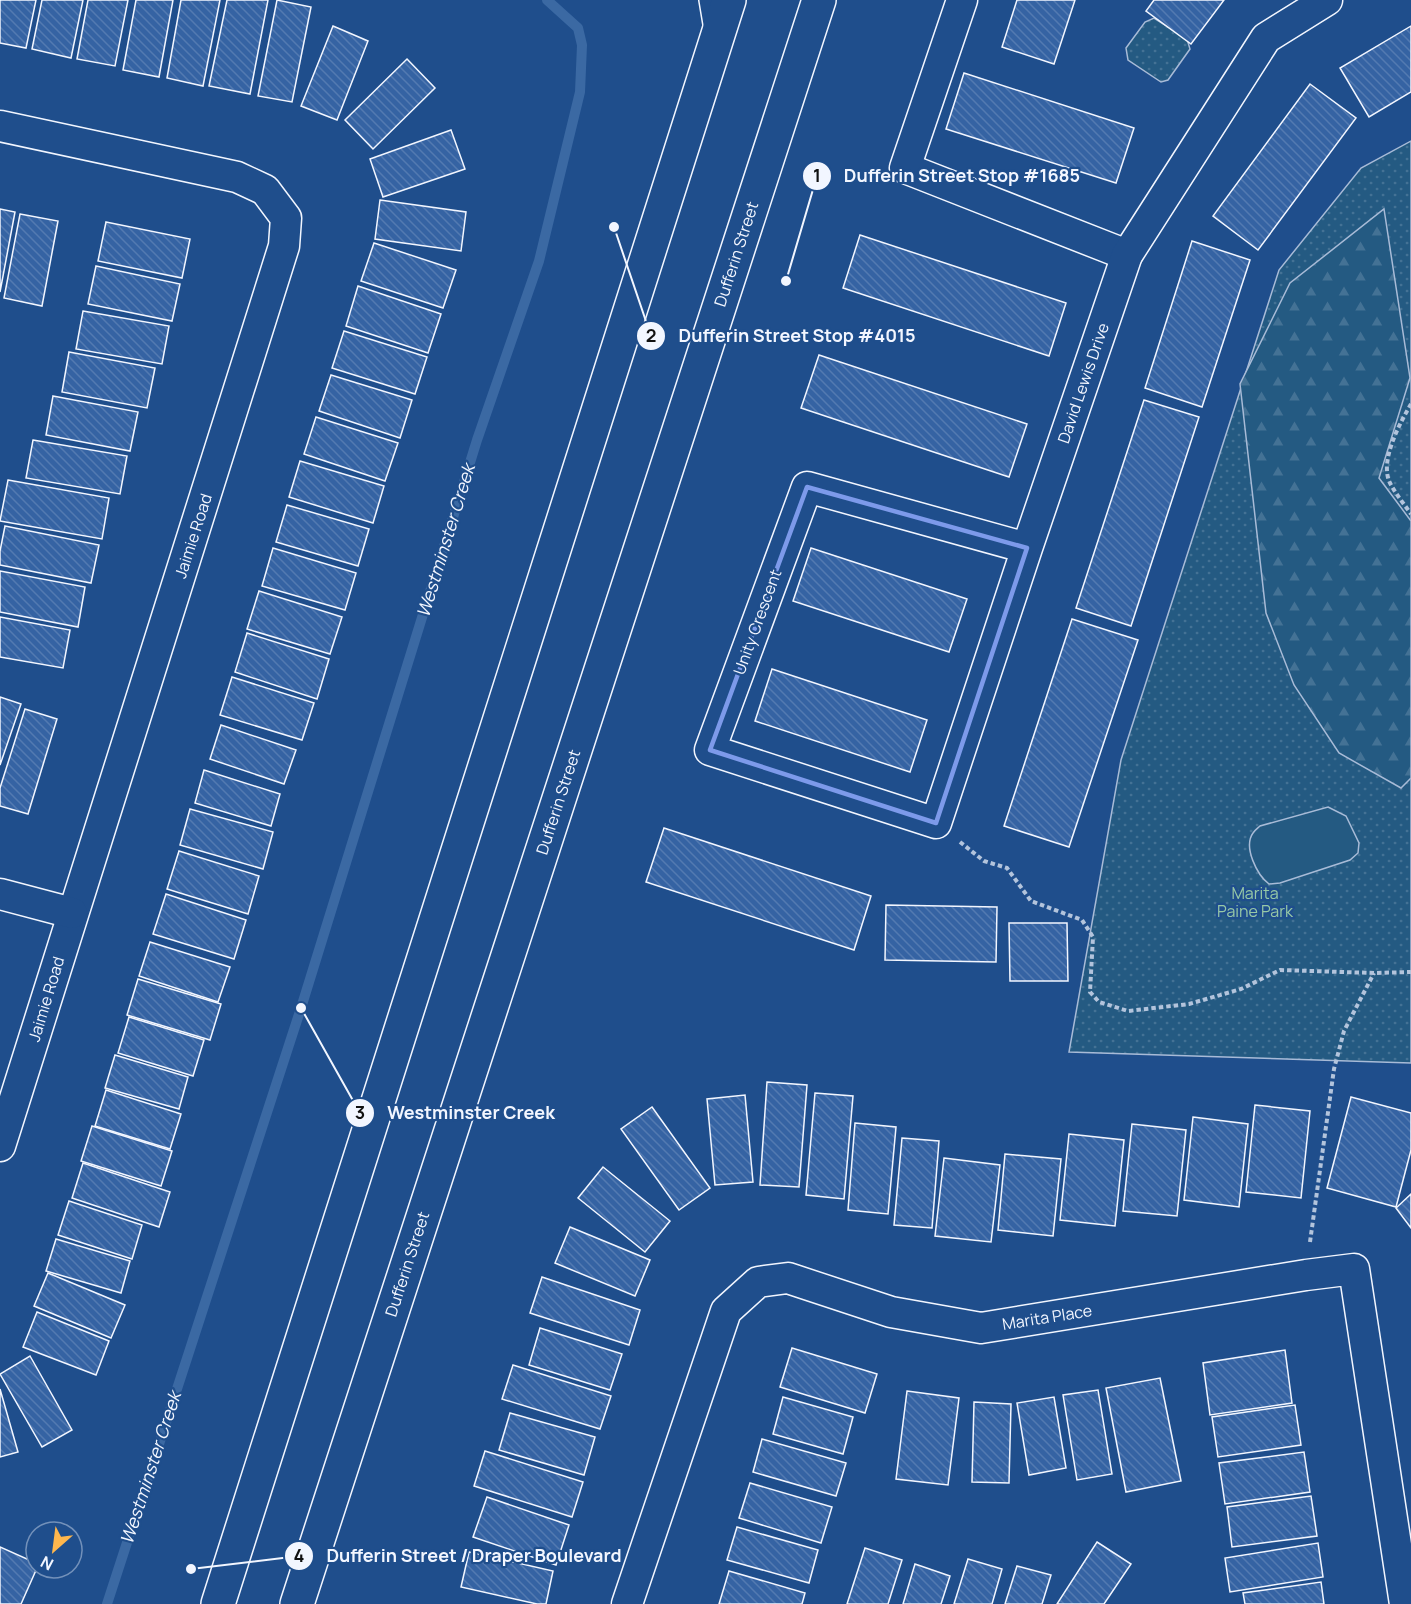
<svg xmlns="http://www.w3.org/2000/svg" width="1411" height="1604" viewBox="0 0 1411 1604" font-family="Manrope,sans-serif">
<defs>
<pattern id="grass-dots" width="8" height="8" patternUnits="userSpaceOnUse" patternTransform="scale(1.5)"><rect width="8" height="8" fill="#245a82"/><path d="M2 2h.1M6 6h.1" fill="none" stroke="#447295" stroke-width="1.8" stroke-linecap="round"/></pattern>
<pattern id="forest-firs" width="22" height="20" patternUnits="userSpaceOnUse" patternTransform="scale(1.5)"><rect width="22" height="20" fill="#245a82"/><path d="M5 1l3.5 6h-7zM16 11l3.5 6h-7z" fill="#447295"/></pattern>
<pattern id="building-back-hatch" width="6" height="6" patternUnits="userSpaceOnUse" patternTransform="scale(1.5)"><rect width="6" height="6" fill="#3563a3"/><path d="M-1 5l2 2M0 0l6 6M5-1l2 2" fill="none" stroke="#537ab1"/></pattern>
</defs>
<rect width="100%" height="100%" fill="#1f4e8c"/>
<g fill="url(#grass-dots)" stroke="#a8bbd7" stroke-width="1.5">
<path d="M1154,18L1187,39L1190,49L1168,80L1161,82L1128,60L1126,48L1145,22Z"/>
<path d="M1411,141V1063L1069,1052L1121,760L1279,270L1361,168Z"/>
</g>
<path fill="url(#forest-firs)" stroke="#a8bbd7" stroke-width="1.5" d="M1384,209L1410,378L1379,478L1411,521V778L1401,788L1339,753L1294,685L1266,613L1240,384L1290,283Z"/>
<path fill="#245a82" stroke="#a8bbd7" stroke-width="1.5" d="M1328,807L1346,816L1359,843L1358,853L1350,860L1280,883L1269,884C1257,875 1243,847 1253,833C1255,830 1258,828 1260,826Z"/>
<g fill="none" stroke-linecap="round" stroke-linejoin="round">
<path stroke="#3b69a3" stroke-width="10" d="M107,1604L301,1008L477,440L539,261L580,92L582,45L578,28L547,0"/>
</g>
<g fill="url(#building-back-hatch)" stroke="#f2f6ff" stroke-width="1.5">
<path d="M0,0H36L26,48L0,43Z"/>
<path d="M42,0H83L71,58L32,49Z"/>
<path d="M88,0H128L115,66L77,59Z"/>
<path d="M136,0H173L159,77L123,70Z"/>
<path d="M181,0H220L203,86L167,78Z"/>
<path d="M227,0H268L250,94L209,86Z"/>
<path d="M277,0L311,7L292,102L258,96Z"/>
<path d="M1017,0H1075L1054,64L1002,47Z"/>
<path d="M1154,0H1224L1191,44L1146,11Z"/>
<path d="M333,26L368,41L337,120L301,106Z"/>
<path d="M1411,26V92L1369,117L1340,68Z"/>
<path d="M407,59L435,88L373,149L345,120Z"/>
<path d="M964,73L1134,128L1116,183L946,129Z"/>
<path d="M1310,84L1356,118L1258,250L1213,216Z"/>
<path d="M451,130L465,169L383,197L370,159Z"/>
<path d="M380,200L466,212L461,251L375,239Z"/>
<path d="M0,209L15,212L0,292Z"/>
<path d="M20,214L58,221L42,306L4,298Z"/>
<path d="M106,222L190,239L182,278L98,261Z"/>
<path d="M860,235L1066,303L1049,356L843,288Z"/>
<path d="M1192,241L1250,260L1202,407L1145,388Z"/>
<path d="M374,243L456,270L443,308L361,281Z"/>
<path d="M96,266L180,284L172,321L88,304Z"/>
<path d="M358,286L441,314L428,353L346,326Z"/>
<path d="M83,311L169,326L162,364L76,349Z"/>
<path d="M344,331L427,357L415,394L332,368Z"/>
<path d="M69,352L155,368L147,408L62,392Z"/>
<path d="M819,355L1027,424L1009,477L801,408Z"/>
<path d="M331,375L412,400L400,438L319,411Z"/>
<path d="M53,396L138,412L130,451L46,435Z"/>
<path d="M1144,400L1199,417L1131,626L1076,608Z"/>
<path d="M316,417L398,443L385,481L304,454Z"/>
<path d="M33,440L127,456L120,494L26,478Z"/>
<path d="M300,461L384,486L373,523L289,497Z"/>
<path d="M8,480L109,498L102,539L0,521Z"/>
<path d="M287,505L369,529L358,566L276,542Z"/>
<path d="M5,526L99,545L91,583L0,565V551Z"/>
<path d="M273,548L356,573L345,610L262,586Z"/>
<path d="M811,548L967,599L949,652L793,601Z"/>
<path d="M0,571L85,587L78,627L0,612Z"/>
<path d="M259,591L342,617L330,654L247,629Z"/>
<path d="M0,617L70,630L63,668L0,657Z"/>
<path d="M1072,619L1138,640L1069,847L1004,826Z"/>
<path d="M247,633L329,659L317,699L235,672Z"/>
<path d="M772,669L927,720L910,772L755,721Z"/>
<path d="M232,677L314,703L302,740L220,715Z"/>
<path d="M0,697L21,704L0,765Z"/>
<path d="M25,709L57,719L28,814L0,806V788Z"/>
<path d="M221,725L296,750L284,784L210,759Z"/>
<path d="M204,770L280,794L271,826L195,803Z"/>
<path d="M190,809L273,832L263,869L180,845Z"/>
<path d="M664,828L871,896L854,950L646,882Z"/>
<path d="M179,851L259,876L248,914L167,889Z"/>
<path d="M166,894L246,920L234,959L153,934Z"/>
<path d="M886,905L997,907L996,962L885,960Z"/>
<path d="M1009,923H1067L1068,981H1010Z"/>
<path d="M150,942L230,967L218,1002L139,976Z"/>
<path d="M138,979L221,1004L210,1040L127,1015Z"/>
<path d="M129,1017L204,1040L193,1076L118,1053Z"/>
<path d="M115,1055L188,1077L179,1109L105,1088Z"/>
<path d="M767,1082L807,1085L799,1187L760,1185Z"/>
<path d="M106,1090L181,1114L170,1149L95,1126Z"/>
<path d="M815,1093L853,1096L844,1199L806,1195Z"/>
<path d="M745,1095L753,1182L715,1185L707,1099Z"/>
<path d="M1351,1097L1411,1113V1150L1396,1207L1327,1188Z"/>
<path d="M1255,1105L1310,1111L1301,1198L1246,1192Z"/>
<path d="M652,1107L710,1188L679,1210L621,1129Z"/>
<path d="M1193,1117L1248,1124L1239,1207L1184,1200Z"/>
<path d="M855,1123L896,1127L888,1214L848,1210Z"/>
<path d="M1132,1124L1186,1130L1177,1216L1123,1211Z"/>
<path d="M92,1126L172,1151L161,1186L81,1161Z"/>
<path d="M1069,1134L1124,1140L1115,1226L1060,1220Z"/>
<path d="M902,1138L939,1141L932,1228L894,1225Z"/>
<path d="M1005,1154L1061,1159L1053,1236L998,1230Z"/>
<path d="M944,1158L1000,1165L991,1242L935,1236Z"/>
<path d="M83,1163L170,1192L159,1227L72,1198Z"/>
<path d="M603,1167L670,1221L645,1252L578,1198Z"/>
<path d="M1411,1194V1228L1396,1208Z"/>
<path d="M69,1201L142,1225L132,1259L58,1235Z"/>
<path d="M570,1227L650,1260L635,1296L555,1263Z"/>
<path d="M56,1239L130,1261L121,1293L46,1271Z"/>
<path d="M48,1273L125,1305L111,1338L34,1306Z"/>
<path d="M542,1277L640,1310L629,1345L530,1313Z"/>
<path d="M37,1312L109,1341L96,1375L23,1347Z"/>
<path d="M540,1328L622,1354L610,1390L529,1365Z"/>
<path d="M792,1348L877,1374L865,1413L780,1387Z"/>
<path d="M1285,1350L1292,1403L1210,1415L1203,1363Z"/>
<path d="M30,1356L72,1430L42,1447L0,1374Z"/>
<path d="M513,1365L611,1396L600,1429L502,1399Z"/>
<path d="M1160,1378L1181,1481L1126,1492L1106,1388Z"/>
<path d="M0,1389L18,1452L0,1457Z"/>
<path d="M1098,1390L1112,1474L1077,1480L1063,1395Z"/>
<path d="M907,1391L959,1398L948,1485L896,1479Z"/>
<path d="M783,1397L853,1417L843,1454L773,1434Z"/>
<path d="M1054,1397L1066,1468L1029,1475L1017,1403Z"/>
<path d="M974,1402L1011,1404L1009,1483L972,1482Z"/>
<path d="M1295,1405L1301,1445L1218,1457L1212,1417Z"/>
<path d="M510,1413L595,1437L584,1475L499,1450Z"/>
<path d="M762,1439L846,1463L836,1496L753,1472Z"/>
<path d="M485,1451L583,1482L572,1517L474,1486Z"/>
<path d="M1304,1452L1310,1492L1225,1504L1219,1463Z"/>
<path d="M750,1483L832,1507L821,1543L739,1518Z"/>
<path d="M1311,1496L1317,1536L1232,1547L1227,1507Z"/>
<path d="M487,1497L569,1525L556,1565L473,1537Z"/>
<path d="M737,1527L818,1550L809,1583L727,1560Z"/>
<path d="M1097,1542L1131,1564L1104,1604H1057Z"/>
<path d="M1318,1543L1323,1577L1230,1592L1225,1558Z"/>
<path d="M0,1547L36,1563L37,1568L21,1604H0Z"/>
<path d="M865,1548L902,1560L888,1604H847Z"/>
<path d="M469,1552L553,1571L546,1604H537L461,1587Z"/>
<path d="M968,1559L1002,1569L992,1604H954Z"/>
<path d="M915,1564L950,1576L941,1604H903Z"/>
<path d="M1017,1566L1051,1575L1042,1604H1005Z"/>
<path d="M729,1571L805,1593L802,1604H719Z"/>
<path d="M1321,1582L1324,1604H1245L1243,1593Z"/>
</g>
<g fill="none" stroke-linecap="round" stroke-linejoin="round">
<g stroke="#f2f6ff" stroke-width="18">
<path id="service" d="M707,0L712,30"/>
</g>
<g stroke="#f2f6ff" stroke-width="33">
<g id="minor">
<path d="M962,0L905,168L1127,255"/>
<path d="M0,126L237,177L265,190L286,218L284,246L0,1146"/>
<path d="M1027,548L807,487L710,750L936,823L1027,548L1127,255L1266,38L1327,0"/>
<path d="M0,894L72,913"/>
<path d="M627,1604L726,1311L758,1282L788,1278L891,1312L981,1328L1306,1275L1354,1269L1405,1604"/>
</g>
</g>
<g stroke="#f2f6ff" stroke-width="36">
<g id="secondary">
<path d="M218,1604L729,0"/>
<path d="M297,1604L819,0"/>
</g>
</g>
<g stroke="#b3c4dc" stroke-width="4" stroke-dasharray="4.5 3" stroke-linecap="butt">
<path d="M1411,404C1400,423 1379,461 1390,483C1395,493 1404,504 1411,514"/>
<path d="M960,842L984,861L1007,868L1031,901L1082,920L1093,937L1090,992L1099,1002L1128,1011L1189,1004L1241,989L1280,970L1374,973L1411,972"/>
<path d="M1310,1242L1334,1069L1344,1031L1374,973"/>
</g>
<use href="#service" stroke="#1f4e8c" stroke-width="15"/>
<use href="#minor" stroke="#1f4e8c" stroke-width="30"/>
<use href="#secondary" stroke="#1f4e8c" stroke-width="33"/>
</g>
<path fill="none" stroke="#7d9aea" stroke-width="4.5" stroke-linejoin="round" d="M807,487L1027,548L936,823L710,750Z"/>
<g text-anchor="middle" stroke-width="4.5" stroke-linejoin="round" paint-order="stroke">
<g font-size="16" fill="#f2f6ff" stroke="#1f4e8c">
<text transform="translate(736 254) rotate(-72)" y="6">Dufferin Street</text>
<text transform="translate(1083 383) rotate(-71)" y="6">David Lewis Drive</text>
<text transform="translate(193 536) rotate(-72)" y="6">Jaimie Road</text>
<text transform="translate(757 622) rotate(-70)" y="6">Unity Crescent</text>
<text transform="translate(558 802) rotate(-72)" y="6">Dufferin Street</text>
<text transform="translate(46 999) rotate(-73)" y="6">Jaimie Road</text>
<text transform="translate(407 1264) rotate(-72)" y="6">Dufferin Street</text>
<text transform="translate(1047 1317) rotate(-9)" y="6">Marita Place</text>
</g>
<g font-size="16" fill="#97c8a6" stroke="#1f4e8c">
<text x="1255" y="899">Marita<tspan x="1255" dy="18">Paine Park</tspan></text>
</g>
<g font-size="18" font-style="italic" fill="#f2f6ff" stroke="#1f4e8c">
<text transform="translate(446 541) rotate(-73)" y="6">Westminster Creek</text>
<text transform="translate(151 1468) rotate(-72)" y="6">Westminster Creek</text>
</g>
</g>
<path fill="none" stroke="#f2f6ff" stroke-width="2" d="M786 281L817 176M614 227L651 336M301 1008L360 1113M191 1569L299 1556"/>
<g fill="#f2f6ff" stroke="#1f4e8c" stroke-width="2">
<circle cx="786" cy="281" r="6"/>
<circle cx="614" cy="227" r="6"/>
<circle cx="301" cy="1008" r="6"/>
<circle cx="191" cy="1569" r="6"/>
<circle cx="817" cy="176" r="15"/>
<circle cx="651" cy="336" r="15"/>
<circle cx="360" cy="1113" r="15"/>
<circle cx="299" cy="1556" r="15"/>
</g>
<g font-size="18" text-anchor="middle" font-weight="bold" fill="#111">
<text x="817" y="182">1</text>
<text x="651" y="342">2</text>
<text x="360" y="1119">3</text>
<text x="299" y="1562">4</text>
</g>
<g font-size="18" text-anchor="middle" font-weight="bold" fill="#f2f6ff" stroke="#1f4e8c" stroke-width="4.5" stroke-linejoin="round" paint-order="stroke">
<text x="962" y="182">Dufferin Street Stop #1685</text>
<text x="797" y="342">Dufferin Street Stop #4015</text>
<text x="471" y="1119">Westminster Creek</text>
<text x="474" y="1562">Dufferin Street / Draper Boulevard</text>
</g>
<g transform="translate(54 1550) rotate(208)"><circle r="28" fill="#1f4e8c" stroke="#7391ba" stroke-width="1.5"/>
<path d="M0-4.5L10 22L0 15L-10 22Z" fill="#ffb74d"/>
<text y="-9" font-size="16" font-weight="bold" text-anchor="middle" fill="#f2f6ff">N</text>
</g>
</svg>
